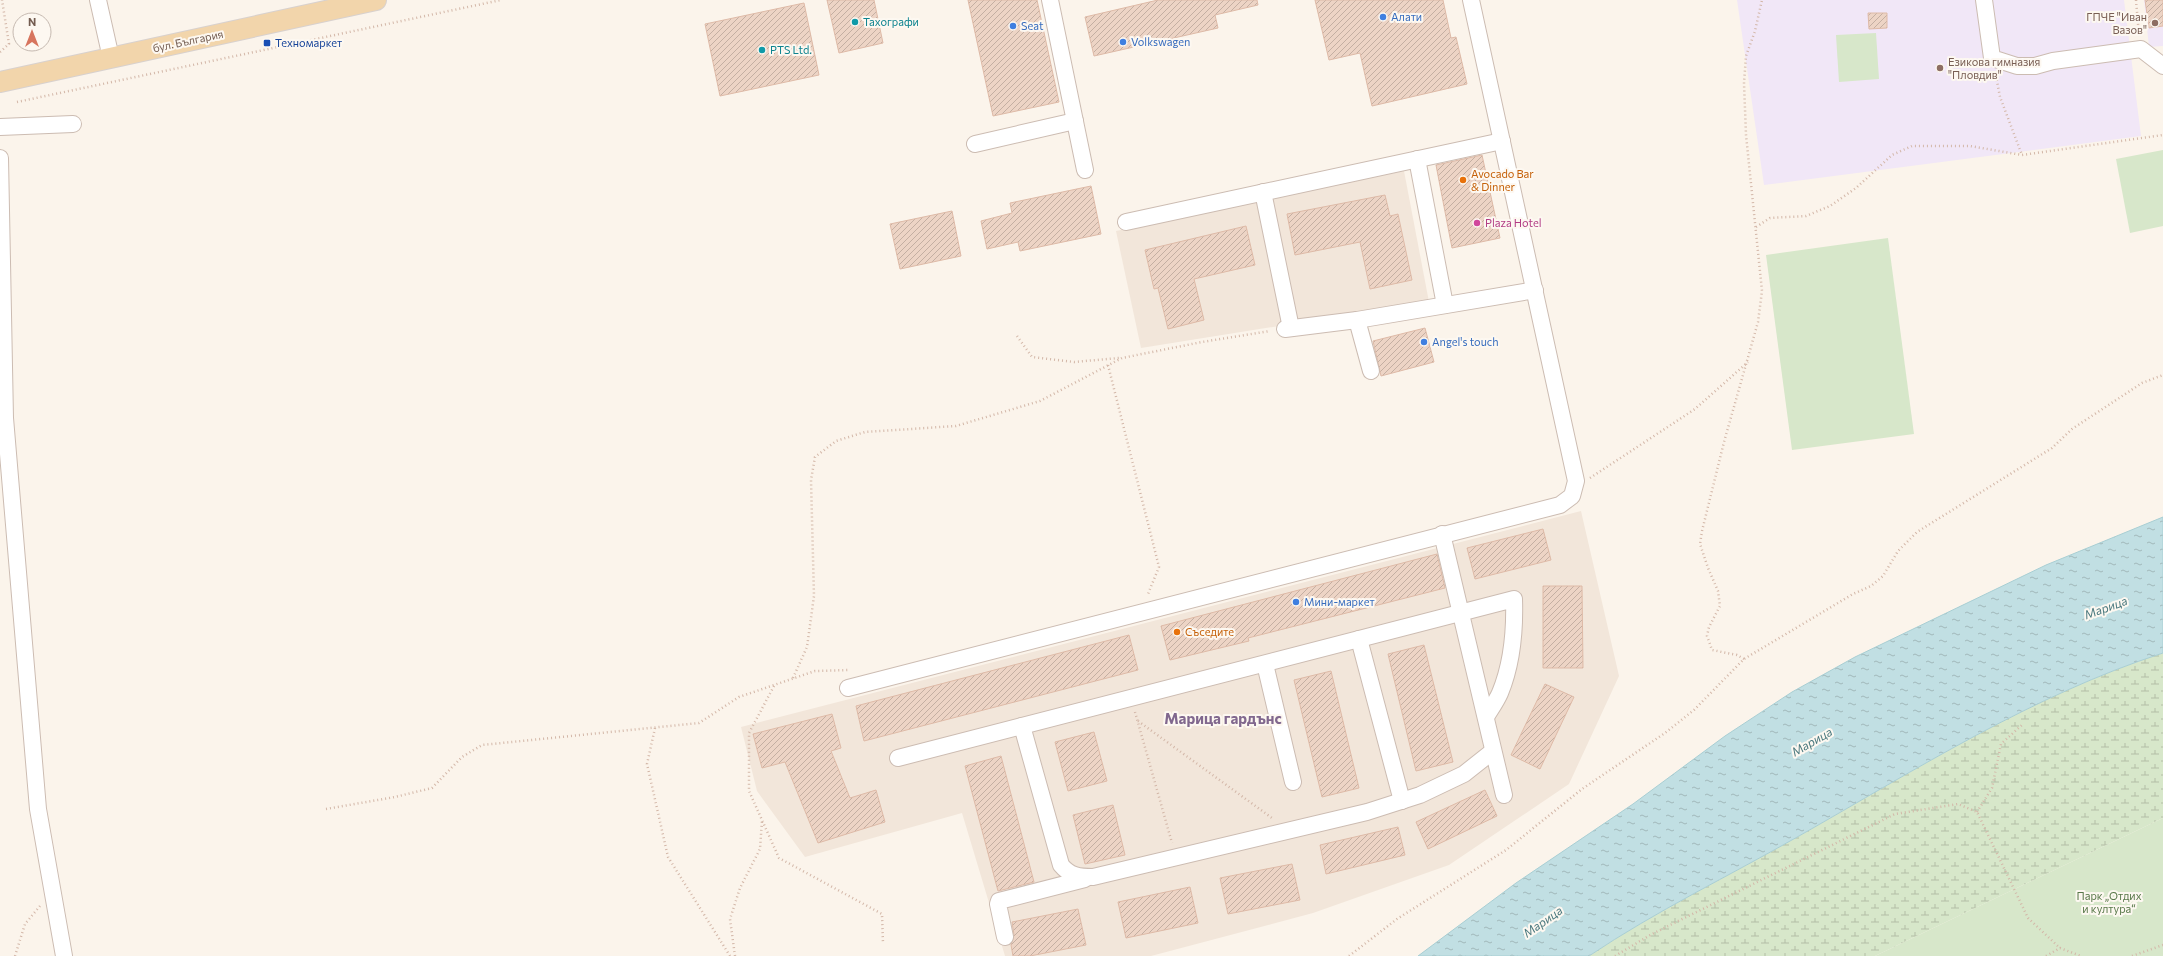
<svg xmlns="http://www.w3.org/2000/svg" width="2163" height="956" viewBox="0 0 2163 956" font-family="Commissioner,sans-serif">
<defs>
<pattern id="wetland-marsh" width="20" height="14" patternUnits="userSpaceOnUse"><rect width="20" height="14" fill="#d7e7ca"/><path d="M1 5h8M5 5V1M11 12h8M15 12V8" fill="none" stroke="#b3bea6"/></pattern>
<pattern id="water-ripples" width="26" height="14" patternUnits="userSpaceOnUse"><rect width="26" height="14" fill="#c1dfe3"/><path d="M2 4q2-2 4 0t4 0M15 11q2-2 4 0t4 0" fill="none" stroke="#a1b8ba"/></pattern>
<pattern id="building-hatch" width="6" height="6" patternUnits="userSpaceOnUse"><rect width="6" height="6" fill="#edd4c5"/><path d="M-1 1l2-2M0 6l6-6M5 7l2-2" fill="none" stroke="#c4afa2"/></pattern>
</defs>
<rect width="100%" height="100%" fill="#fbf4eb"/>
<g fill="#f2e6da">
<path d="M1404,171L1429,302L1141,348L1116,231Z"/>
<path d="M1581,511L1619,676L1569,784L1449,865L1313,913L1151,956H1005L962,813L805,857L757,791L741,727Z"/>
</g>
<g fill="#f1e7f7">
<path d="M1737,0H2124L2141,136L1764,185Z"/>
<path d="M2144,0H2163V46L2149,47Z"/>
</g>
<g fill="#d7e7ca">
<path d="M1876,33L1879,79L1839,82L1836,35Z"/>
<path d="M2163,150V226L2130,233L2116,159Z"/>
<path d="M1888,238L1914,434L1792,450L1766,255Z"/>
<path d="M2163,818V956H1875Z"/>
</g>
<path fill="url(#wetland-marsh)" d="M2163,653V818L1875,956H1589C1656,911 1729,876 1799,836C1917,769 2033,695 2163,653Z"/>
<path fill="url(#water-ripples)" stroke="#a8ced3" d="M2163,517V653C2033,695 1917,769 1799,836C1729,876 1656,911 1589,956H1418L1516,883L1633,804L1725,736L1792,692L1855,657L2046,565Z"/>
<g fill="url(#building-hatch)" stroke="#debaa7">
<path d="M827,0H874L883,43L839,53Z"/>
<path d="M968,0H1037L1059,102L993,116Z"/>
<path d="M1158,0H1257L1258,5L1215,15L1218,28L1094,56L1085,17Z"/>
<path d="M1315,0H1443L1451,38L1456,37L1467,84L1372,106L1360,53L1329,60Z"/>
<path d="M2145,0H2163V26L2149,28Z"/>
<path d="M804,3L819,75L720,96L705,24Z"/>
<path d="M1868,13H1887V28L1869,29Z"/>
<path d="M1482,155L1500,238L1452,248L1436,165Z"/>
<path d="M1091,186L1101,234L1020,251L1018,242L987,249L981,221L1012,213L1010,203Z"/>
<path d="M1385,195L1390,216L1398,214L1412,280L1370,289L1360,242L1295,255L1287,214Z"/>
<path d="M952,211L961,256L900,269L890,224Z"/>
<path d="M1246,226L1255,265L1194,279L1204,320L1168,329L1158,288L1154,289L1145,250Z"/>
<path d="M1425,328L1434,362L1381,376L1373,341Z"/>
<path d="M1543,529L1551,560L1475,579L1467,548Z"/>
<path d="M1437,554L1445,588L1248,638L1249,641L1170,660L1161,626Z"/>
<path d="M1543,586H1582L1583,668H1543Z"/>
<path d="M1129,635L1138,670L864,741L856,706Z"/>
<path d="M1424,645L1453,762L1416,771L1388,654Z"/>
<path d="M1331,671L1359,788L1322,797L1294,680Z"/>
<path d="M1545,684L1574,697L1540,769L1511,755Z"/>
<path d="M832,714L841,748L831,751L850,798L876,790L885,822L818,843L785,762L762,768L753,734Z"/>
<path d="M1094,732L1107,781L1068,791L1055,742Z"/>
<path d="M1001,756L1034,882L998,891L965,766Z"/>
<path d="M1485,790L1497,816L1428,849L1416,822Z"/>
<path d="M1113,805L1125,855L1085,864L1073,815Z"/>
<path d="M1398,827L1405,855L1326,874L1320,845Z"/>
<path d="M1292,864L1300,900L1228,914L1220,878Z"/>
<path d="M1190,887L1198,923L1126,938L1118,902Z"/>
<path d="M1078,909L1086,945L1030,956H1013L1011,945L1014,935L1012,922Z"/>
</g>
<g fill="none" stroke-linecap="round" stroke-linejoin="round">
<g stroke="#ccbcb2" stroke-width="18">
<g id="minor">
<path d="M98,0L111,58"/>
<path d="M1050,0L1085,170"/>
<path d="M1984,0L1992,58L2017,66H2035L2053,61L2141,49L2163,66"/>
<path d="M0,127L73,124"/>
<path d="M975,144L1075,121"/>
<path d="M0,158L5,418L38,809L64,956"/>
<path d="M1417,159L1445,305"/>
<path d="M1263,192L1291,328"/>
<path d="M1126,222L1502,141"/>
<path d="M1357,320L1371,371"/>
<path d="M1285,329L1357,320L1535,290"/>
<path d="M1442,534L1504,795"/>
<path d="M1359,639L1402,801"/>
<path d="M1265,664L1293,782"/>
<path d="M848,688L1560,505L1572,496L1576,481L1471,0"/>
<path d="M1022,726L1061,865C1070,876 1079,877 1093,877L1367,812L1420,795L1464,774L1493,751"/>
<path d="M898,758L1514,599C1515,630 1512,664 1500,693C1496,702 1490,710 1486,717"/>
<path d="M1005,937L998,904L999,901L1085,879"/>
</g>
</g>
<g stroke="#d8d1ce" stroke-width="22">
<path id="major" d="M0,82L376,0"/>
</g>
<g stroke="#d3b7a8" stroke-width="2.5" stroke-dasharray="1 3" stroke-linecap="butt">
<path d="M2136,0L2139,35"/>
<path d="M0,52L9,44L2,0"/>
<path d="M1996,76L2000,97L2022,155"/>
<path d="M17,102L501,0"/>
<path d="M1756,227L1770,218L1806,216L1830,206L1856,188L1892,155L1912,146H1970L2022,155L2163,135"/>
<path d="M1017,336L1032,357L1074,362L1119,358"/>
<path d="M1108,365L1159,567L1148,594"/>
<path d="M1590,478L1695,409L1748,362"/>
<path d="M1744,659L1737,655L1712,650L1707,636L1709,627L1720,606L1718,591L1708,568L1700,544L1702,531L1724,442L1758,322L1762,291L1746,135L1744,83L1746,56L1755,31L1762,0"/>
<path d="M793,678L807,647L814,596L811,480L815,457L836,441L865,432L956,426L1040,401L1122,358L1202,342L1270,331"/>
<path d="M774,686L749,733V791L779,858L882,914L883,944"/>
<path d="M1135,712L1172,843"/>
<path d="M1138,721L1272,818"/>
<path d="M655,728L647,764L668,857L730,956"/>
<path d="M326,809L395,797L432,788L462,757L482,745L699,723L739,697L815,671L850,670"/>
<path d="M1977,812L1992,788L2001,744L2023,724"/>
<path d="M15,956L25,924L40,906"/>
<path d="M735,956L730,919L740,888L760,849L762,821"/>
<path d="M1349,956L1397,919L1506,850L1582,789L1665,733L1694,710L1744,659L1853,594L1871,586L1883,576L1898,551L1917,532L2052,448L2072,429L2142,383L2163,375"/>
<path d="M1615,956L1652,934L1895,814L1958,804L1977,812L2028,918L2060,948"/>
<path d="M2046,956L2060,948L2081,956"/>
<path d="M2132,956L2163,945"/>
</g>
<use href="#minor" stroke="#fff" stroke-width="16"/>
<use href="#major" stroke="#f2d5ab" stroke-width="20"/>
</g>
<g fill="#3f7fe0" stroke="#fdf8f1" stroke-width="1.5">
<circle cx="1383" cy="17" r="4"/>
<circle cx="1013" cy="26" r="4"/>
<circle cx="1123" cy="42" r="4"/>
<circle cx="1424" cy="342" r="4"/>
<circle cx="1296" cy="602" r="4"/>
</g>
<g fill="#0f9aa8" stroke="#fdf8f1" stroke-width="1.5">
<circle cx="855" cy="22" r="4"/>
<circle cx="762" cy="50" r="4"/>
</g>
<g fill="#8d6e63" stroke="#fdf8f1" stroke-width="1.5">
<circle cx="2155" cy="23" r="4"/>
<circle cx="1940" cy="68" r="4"/>
</g>
<rect fill="#1a4fb4" stroke="#fdf8f1" stroke-width="1.5" x="263" y="39" width="8" height="8" rx="2"/>
<g fill="#e8710a" stroke="#fdf8f1" stroke-width="1.5">
<circle cx="1463" cy="180" r="4"/>
<circle cx="1177" cy="632" r="4"/>
</g>
<circle fill="#d1479c" stroke="#fdf8f1" stroke-width="1.5" cx="1477" cy="223" r="4"/>
<g text-anchor="middle" stroke-width="4" stroke-linejoin="round" paint-order="stroke">
<g font-size="11" fill="#366cbe" stroke="#fdf8f1" text-anchor="start">
<text x="1391" y="21">Алати</text>
<text x="1021" y="30">Seat</text>
<text x="1131" y="46">Volkswagen</text>
<text x="1432" y="346">Angel's touch</text>
<text x="1304" y="606">Мини-маркет</text>
</g>
<g font-size="11" fill="#785e54" stroke="#fdf8f1" text-anchor="end">
<text x="2147" y="21">ГПЧЕ "Иван<tspan x="2147" dy="13">Вазов"</tspan></text>
<text x="1948" y="66" text-anchor="start">Езикова гимназия<tspan x="1948" dy="13">"Пловдив"</tspan></text>
</g>
<g font-size="11" fill="#0d838f" stroke="#fdf8f1" text-anchor="start">
<text x="863" y="26">Тахографи</text>
<text x="770" y="54">PTS Ltd.</text>
</g>
<g font-size="11" fill="#735c50" stroke="#fdf8f1">
<text transform="translate(188 41) rotate(-12)" y="4">бул. България</text>
</g>
<g font-size="11" fill="#164399" stroke="#fdf8f1" text-anchor="start">
<text x="275" y="47">Техномаркет</text>
</g>
<g font-size="11" fill="#c56008" stroke="#fdf8f1" text-anchor="start">
<text x="1471" y="178">Avocado Bar<tspan x="1471" dy="13">&amp; Dinner</tspan></text>
<text x="1185" y="636">Съседите</text>
</g>
<g font-size="11" fill="#b23c85" stroke="#fdf8f1" text-anchor="start">
<text x="1485" y="227">Plaza Hotel</text>
</g>
<g font-size="11" fill="#587849" stroke="#fdf8f1">
<text x="2109" y="900">Парк „Отдих<tspan x="2109" dy="13">и култура“</tspan></text>
</g>
<g font-size="12" font-style="italic" fill="#48777d" stroke="#fdf8f1">
<text transform="translate(2106 608) rotate(-20)" y="4">Марица</text>
<text transform="translate(1812 742) rotate(-30)" y="4">Марица</text>
<text transform="translate(1543 922) rotate(-35)" y="4">Марица</text>
</g>
<g font-size="15" font-weight="bold" fill="#81688e" stroke="#fdf8f1">
<text x="1223" y="724">Марица гардънс</text>
</g>
</g>
<g transform="translate(32 32)"><circle r="19" fill="#fdf8f1" stroke="#c6bab1"/>
<path d="M0-3L7 15L0 10L-7 15Z" fill="#d7755e"/>
<text y="-6" font-size="11" font-weight="bold" text-anchor="middle" fill="#735c50">N</text>
</g>
</svg>
